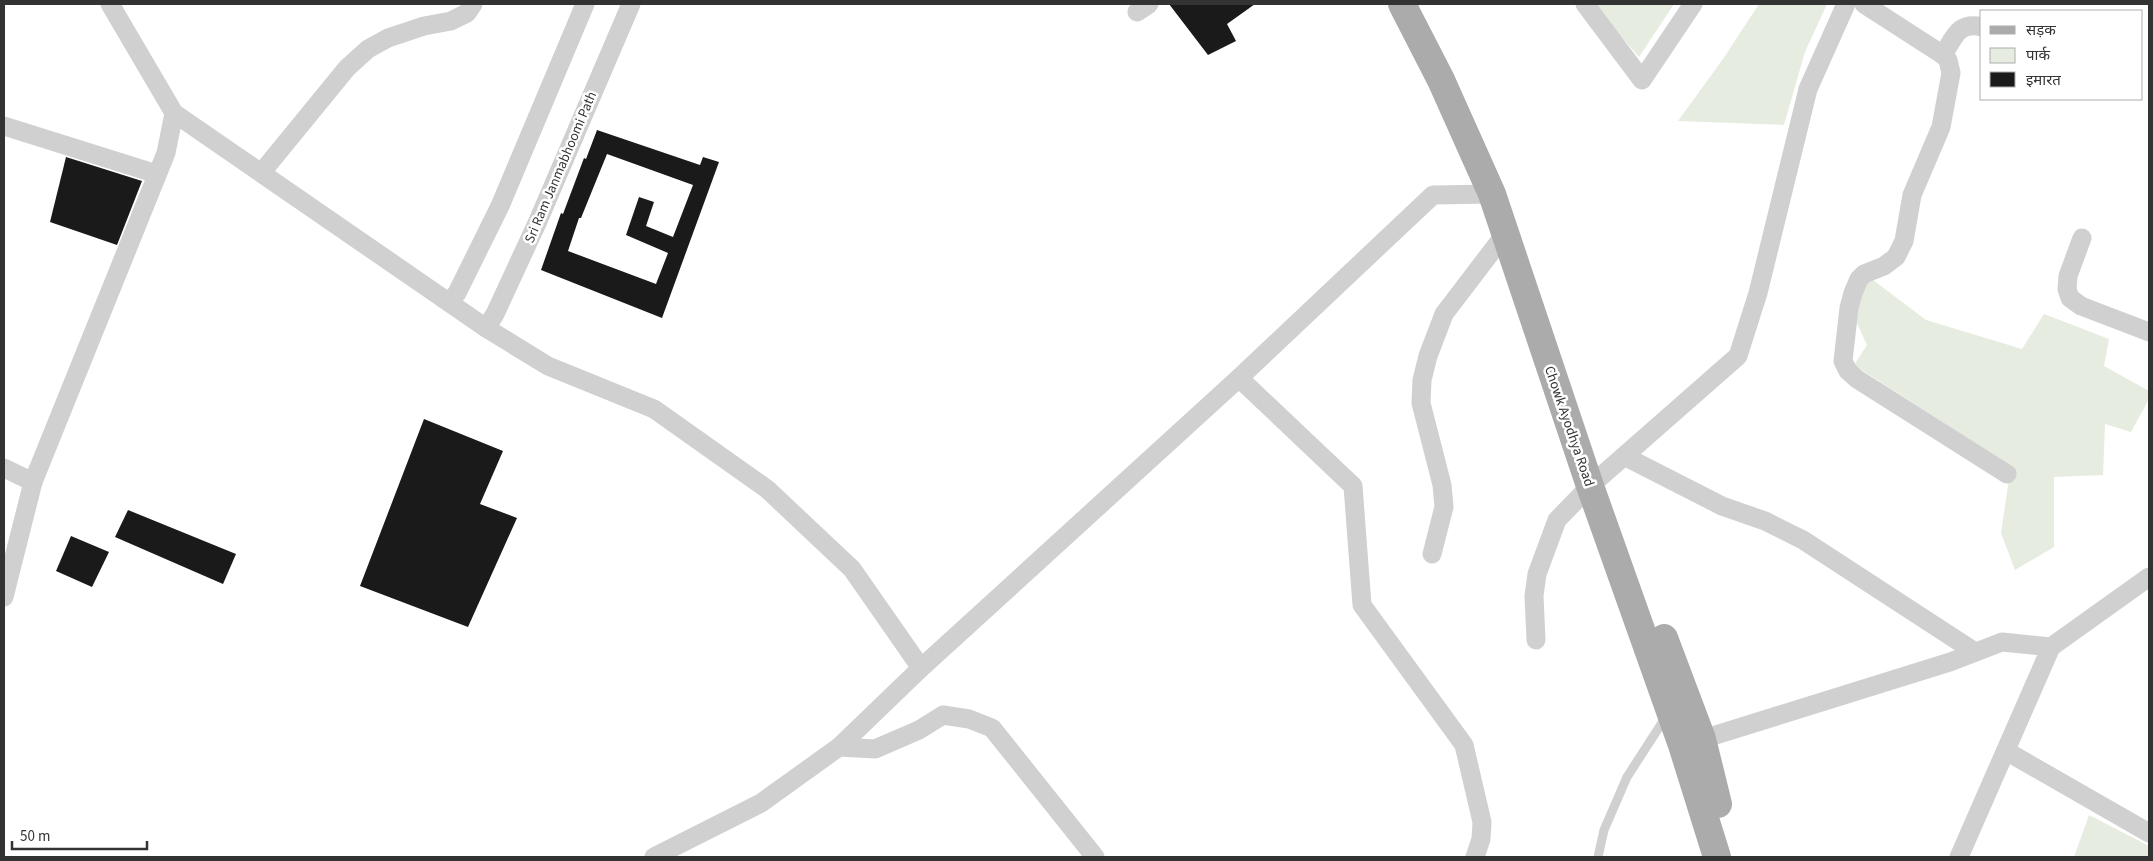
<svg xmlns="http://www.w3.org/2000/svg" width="2153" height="861" viewBox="0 0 2153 861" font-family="'Source Sans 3','Noto Sans Devanagari',sans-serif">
<rect width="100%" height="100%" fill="#fff"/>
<g fill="#e6ecdf">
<path d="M1593,4H1674L1639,57Z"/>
<path d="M1759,4H1827L1805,52L1784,125L1678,121L1723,59Z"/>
<path d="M1873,280L1926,320L2022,349L2044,314L2109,339L2104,366L2149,391V399L2131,432L2105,424L2103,475L2054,477V547L2015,570L2001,533L2011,466L1854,365L1867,345L1856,321L1863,286Z"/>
<path d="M2089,815L2149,846V857H2074Z"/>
</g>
<g fill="#1a1a1a" fill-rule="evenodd">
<path d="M1169,4H1255L1227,24L1236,41L1208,55Z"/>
<path d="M597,130L700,165L703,157L719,162L662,318L541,270L561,213L563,214L584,158L586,159ZM607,154L693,185L673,237L646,226L654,202L639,197L626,235L668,253L656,284L568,251L579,218H581Z"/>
<path d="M66,157L142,181L117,245L50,222Z"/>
<path d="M424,419L503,451L480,504L517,518L468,627L360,586Z"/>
<path d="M128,510L236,554L223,584L115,537Z"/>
<path d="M71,536L109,552L92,587L56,571Z"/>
</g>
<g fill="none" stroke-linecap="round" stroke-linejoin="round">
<path stroke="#d0d0d0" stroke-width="9" d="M1598,857L1604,830L1627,777L1667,715"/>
<g stroke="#d0d0d0" stroke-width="19">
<path d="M110,4L174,113L486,328L548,366L654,409L767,489L852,569L921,668"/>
<path d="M1585,4L1642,80L1693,4"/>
<path d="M1864,4L1943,55L1948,60L1951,73L1941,127L1912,195L1904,241L1896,257L1884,266L1864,274L1859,279L1853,293L1849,308L1843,361L1848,371L1857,379L2007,474"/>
<path d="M1137,12L1149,4"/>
<path d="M1943,55C1954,38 1958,21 1982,27"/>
<path d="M4,126L157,174"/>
<path d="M262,172L347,68L368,49L388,38L424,26L451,21L467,13L473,4"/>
<path d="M2082,238L2068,276L2067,289L2070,298L2081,306L2149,332"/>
<path d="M450,301L457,293L500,206L585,4"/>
<path d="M486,328L495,314L538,221L631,4"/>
<path d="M1239,378L1353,486L1362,605L1464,745L1482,822L1481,839L1475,857"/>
<path d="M1624,456L1722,506L1765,521L1803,540L1975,652"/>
<path d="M4,468L33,482"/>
<path d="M1432,554L1444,507L1442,485L1421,403L1422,380L1428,356L1444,314L1505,234"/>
<path d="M4,597L33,482L166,153L174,113"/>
<path d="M1536,640L1534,596L1537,574L1557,520L1590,486L1738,356L1758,293L1808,89L1846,4"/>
<path d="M2051,647L2149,577"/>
<path d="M1690,743L1950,662L2002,642L2051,647L1959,857"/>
<path d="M839,747L875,749L919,730L943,715L969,719L992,728L1095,857"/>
<path d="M2006,751L2149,833"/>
<path d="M654,857L761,803L839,747L921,668L1239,378L1433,195L1492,194"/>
</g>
<g stroke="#ababab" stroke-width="28">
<path d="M1402,4L1441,80L1492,194L1590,486L1682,745L1717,857"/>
<path d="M1664,638L1702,739L1718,804"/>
</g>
</g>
<g text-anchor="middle" stroke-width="5" stroke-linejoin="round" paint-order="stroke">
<g font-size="14" fill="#333" stroke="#fff">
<text transform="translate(560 167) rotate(-67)" y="5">Sri Ram Janmabhoomi Path</text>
<text transform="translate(1570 426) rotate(71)" y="5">Chowk Ayodhya Road</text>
</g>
</g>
<rect width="2153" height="861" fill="none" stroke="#333333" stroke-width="10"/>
<rect x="1980" y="10" width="162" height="90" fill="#ffffff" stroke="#adadad"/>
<rect x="1990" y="26" width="25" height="8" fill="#ababab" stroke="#adadad"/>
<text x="2026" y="35" font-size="15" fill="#333333">सड़क</text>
<rect x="1990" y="48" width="25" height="15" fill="#e6ecdf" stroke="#adadad"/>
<text x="2026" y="60" font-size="15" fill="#333333">पार्क</text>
<rect x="1990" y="72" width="25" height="15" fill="#1a1a1a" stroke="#adadad"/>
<text x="2026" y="85" font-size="15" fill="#333333">इमारत</text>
<path d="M12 841v8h135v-8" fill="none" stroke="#333333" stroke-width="2.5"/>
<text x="20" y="841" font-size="15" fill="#333333" stroke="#ffffff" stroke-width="4" paint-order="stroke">50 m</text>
</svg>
